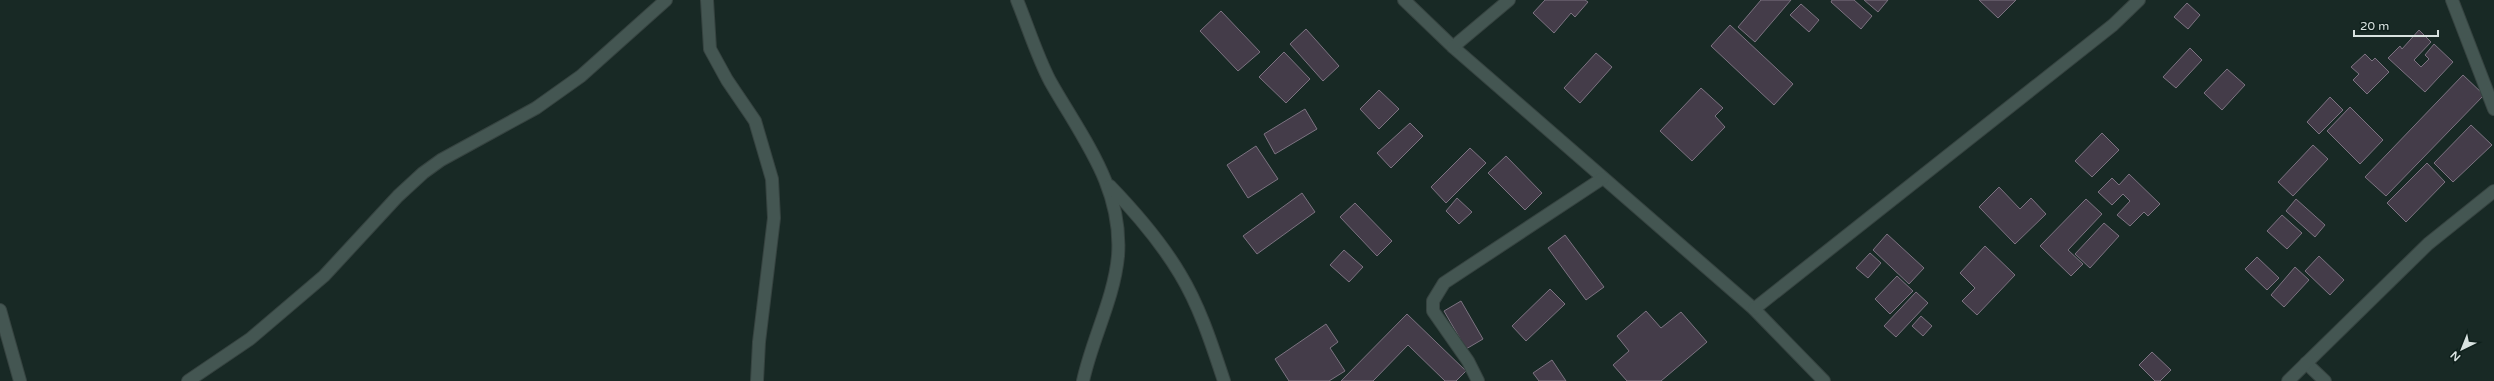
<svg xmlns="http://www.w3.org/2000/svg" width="2494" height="381" viewBox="0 0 2494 381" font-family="'Varela Round',sans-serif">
<rect width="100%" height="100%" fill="#182925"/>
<g fill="#443c49" stroke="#7c7381">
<path d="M1545,0H1585L1588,2L1575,17L1571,13L1554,33L1533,13Z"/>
<path d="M1761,0H1791L1755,42L1738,27Z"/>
<path d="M1832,0H1854L1872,16L1861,29L1831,2Z"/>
<path d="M1864,0H1888L1878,12Z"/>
<path d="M1979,0H2016L1998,18Z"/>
<path d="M2187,3L2200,15L2188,29L2174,17Z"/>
<path d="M1801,4L1819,20L1809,32L1790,15Z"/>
<path d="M1221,11L1260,52L1238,71L1200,31Z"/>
<path d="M1730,25L1793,84L1774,105L1711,46Z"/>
<path d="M1306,29L1339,66L1323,81L1290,44Z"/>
<path d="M2419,30L2431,42L2414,60L2421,67L2429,59L2425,55L2434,44L2453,62L2425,92L2388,58L2400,46L2402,49Z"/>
<path d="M2190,48L2202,60L2176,88L2163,77Z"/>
<path d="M1284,52L1310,79L1286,103L1259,77Z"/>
<path d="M1596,53L1612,67L1580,103L1564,88Z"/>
<path d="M2365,54L2372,61L2375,58L2389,72L2367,94L2353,80L2359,74L2351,67Z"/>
<path d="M2227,69L2245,85L2222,110L2204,93Z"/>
<path d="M2463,75L2484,95L2386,196L2365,177Z"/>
<path d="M1701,88L1723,108L1715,116L1725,127L1692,161L1660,131Z"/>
<path d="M1379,90L1399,109L1379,129L1360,109Z"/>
<path d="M2330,97L2343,110L2319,134L2307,122Z"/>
<path d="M2350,107L2383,140L2360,164L2327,131Z"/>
<path d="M1305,109L1317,129L1275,154L1264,134Z"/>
<path d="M1410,123L1423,136L1391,168L1377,153Z"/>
<path d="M2471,125L2492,145L2453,182L2434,163Z"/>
<path d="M2102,133L2119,150L2092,177L2075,161Z"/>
<path d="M2313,145L2328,159L2293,196L2278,182Z"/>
<path d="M1256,146L1278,179L1248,198L1227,165Z"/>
<path d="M1470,148L1486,163L1446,203L1431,187Z"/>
<path d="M1506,156L1542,193L1525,210L1488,173Z"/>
<path d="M2427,163L2445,182L2406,222L2387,203Z"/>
<path d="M2129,174L2160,204L2148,216L2144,212L2130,226L2117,215L2130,201L2123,194L2112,205L2098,192L2112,178L2119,185Z"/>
<path d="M1999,187L2020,209L2031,198L2046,214L2015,244L1979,207Z"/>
<path d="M1302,193L1315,212L1257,254L1243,236Z"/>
<path d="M1457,198L1472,212L1459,224L1446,211Z"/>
<path d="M2086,199L2102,214L2068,250L2083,264L2071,276L2040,246Z"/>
<path d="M2296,199L2325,225L2315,237L2286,211Z"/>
<path d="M1355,203L1392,241L1377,256L1340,217Z"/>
<path d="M2282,215L2302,233L2287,249L2267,231Z"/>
<path d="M2104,223L2119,236L2090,268L2075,254Z"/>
<path d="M1887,234L1924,268L1909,284L1873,250Z"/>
<path d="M1565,235L1604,287L1586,300L1548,248Z"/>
<path d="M1985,246L2015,275L1977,315L1962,301L1975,288L1960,273Z"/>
<path d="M1344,250L1363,267L1349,282L1330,265Z"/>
<path d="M1870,253L1881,263L1868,278L1856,268Z"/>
<path d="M2319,256L2344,280L2330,295L2305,271Z"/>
<path d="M2257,257L2279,278L2267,290L2245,269Z"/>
<path d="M2295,267L2309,280L2284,307L2271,295Z"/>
<path d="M1897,276L1913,291L1890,314L1875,299Z"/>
<path d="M1550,289L1565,304L1526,341L1512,326Z"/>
<path d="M1916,292L1928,303L1896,337L1884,326Z"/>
<path d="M1461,301L1483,339L1466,349L1444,311Z"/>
<path d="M1646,311L1661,328L1681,312L1707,342L1661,381H1627L1613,365L1629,351L1617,336Z"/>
<path d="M1407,314L1466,371L1456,381H1445L1408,345L1373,381H1341Z"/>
<path d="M1921,316L1932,326L1923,336L1912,326Z"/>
<path d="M1326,324L1338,342L1330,348L1345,371L1329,381H1289L1275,359Z"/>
<path d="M2152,352L2171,370L2160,381H2155L2139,365Z"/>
<path d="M1552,360L1566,381H1539L1533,373Z"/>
</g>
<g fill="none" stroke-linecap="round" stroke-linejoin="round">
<g stroke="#364340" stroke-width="14">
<g id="lane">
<path d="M0,310L20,381"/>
<path d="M188,381L250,339L324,276L398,196L423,173L441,160L536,108L581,76L666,0"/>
</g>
</g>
<g stroke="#364340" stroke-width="14">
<g id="street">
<path d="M707,0L710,49L727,80L755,121L772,179L774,218L759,342L757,381"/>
<path d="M1017,0C1028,27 1037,56 1050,81C1082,138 1123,187 1118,256C1114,299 1092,339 1083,381"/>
<path d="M1404,0L1453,47L1754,309L1824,381"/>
<path d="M2452,0L2494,109"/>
<path d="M1453,47L1509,0"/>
<path d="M1110,186C1135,212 1161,242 1180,274C1200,307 1212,345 1224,381"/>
<path d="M1754,309L2113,25L2139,0"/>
<path d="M2306,363L2325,381"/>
<path d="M1478,381L1468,361L1433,311V301L1444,283L1603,178"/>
<path d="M2288,381L2428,244L2494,191"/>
</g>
</g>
<use href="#lane" stroke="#445652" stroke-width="12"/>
<use href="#street" stroke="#445652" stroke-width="12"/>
</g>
<g transform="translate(2462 349) rotate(223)" stroke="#0e1f1b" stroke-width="3" paint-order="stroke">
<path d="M0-3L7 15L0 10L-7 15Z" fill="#d8e2e0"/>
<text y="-6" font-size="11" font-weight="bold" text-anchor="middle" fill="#d8e2e0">N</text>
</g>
<path d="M2354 30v6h84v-6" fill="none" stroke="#d8e2e0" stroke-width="2"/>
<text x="2360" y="30" font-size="12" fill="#d8e2e0" stroke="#0e1f1b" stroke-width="3" paint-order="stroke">20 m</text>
</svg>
